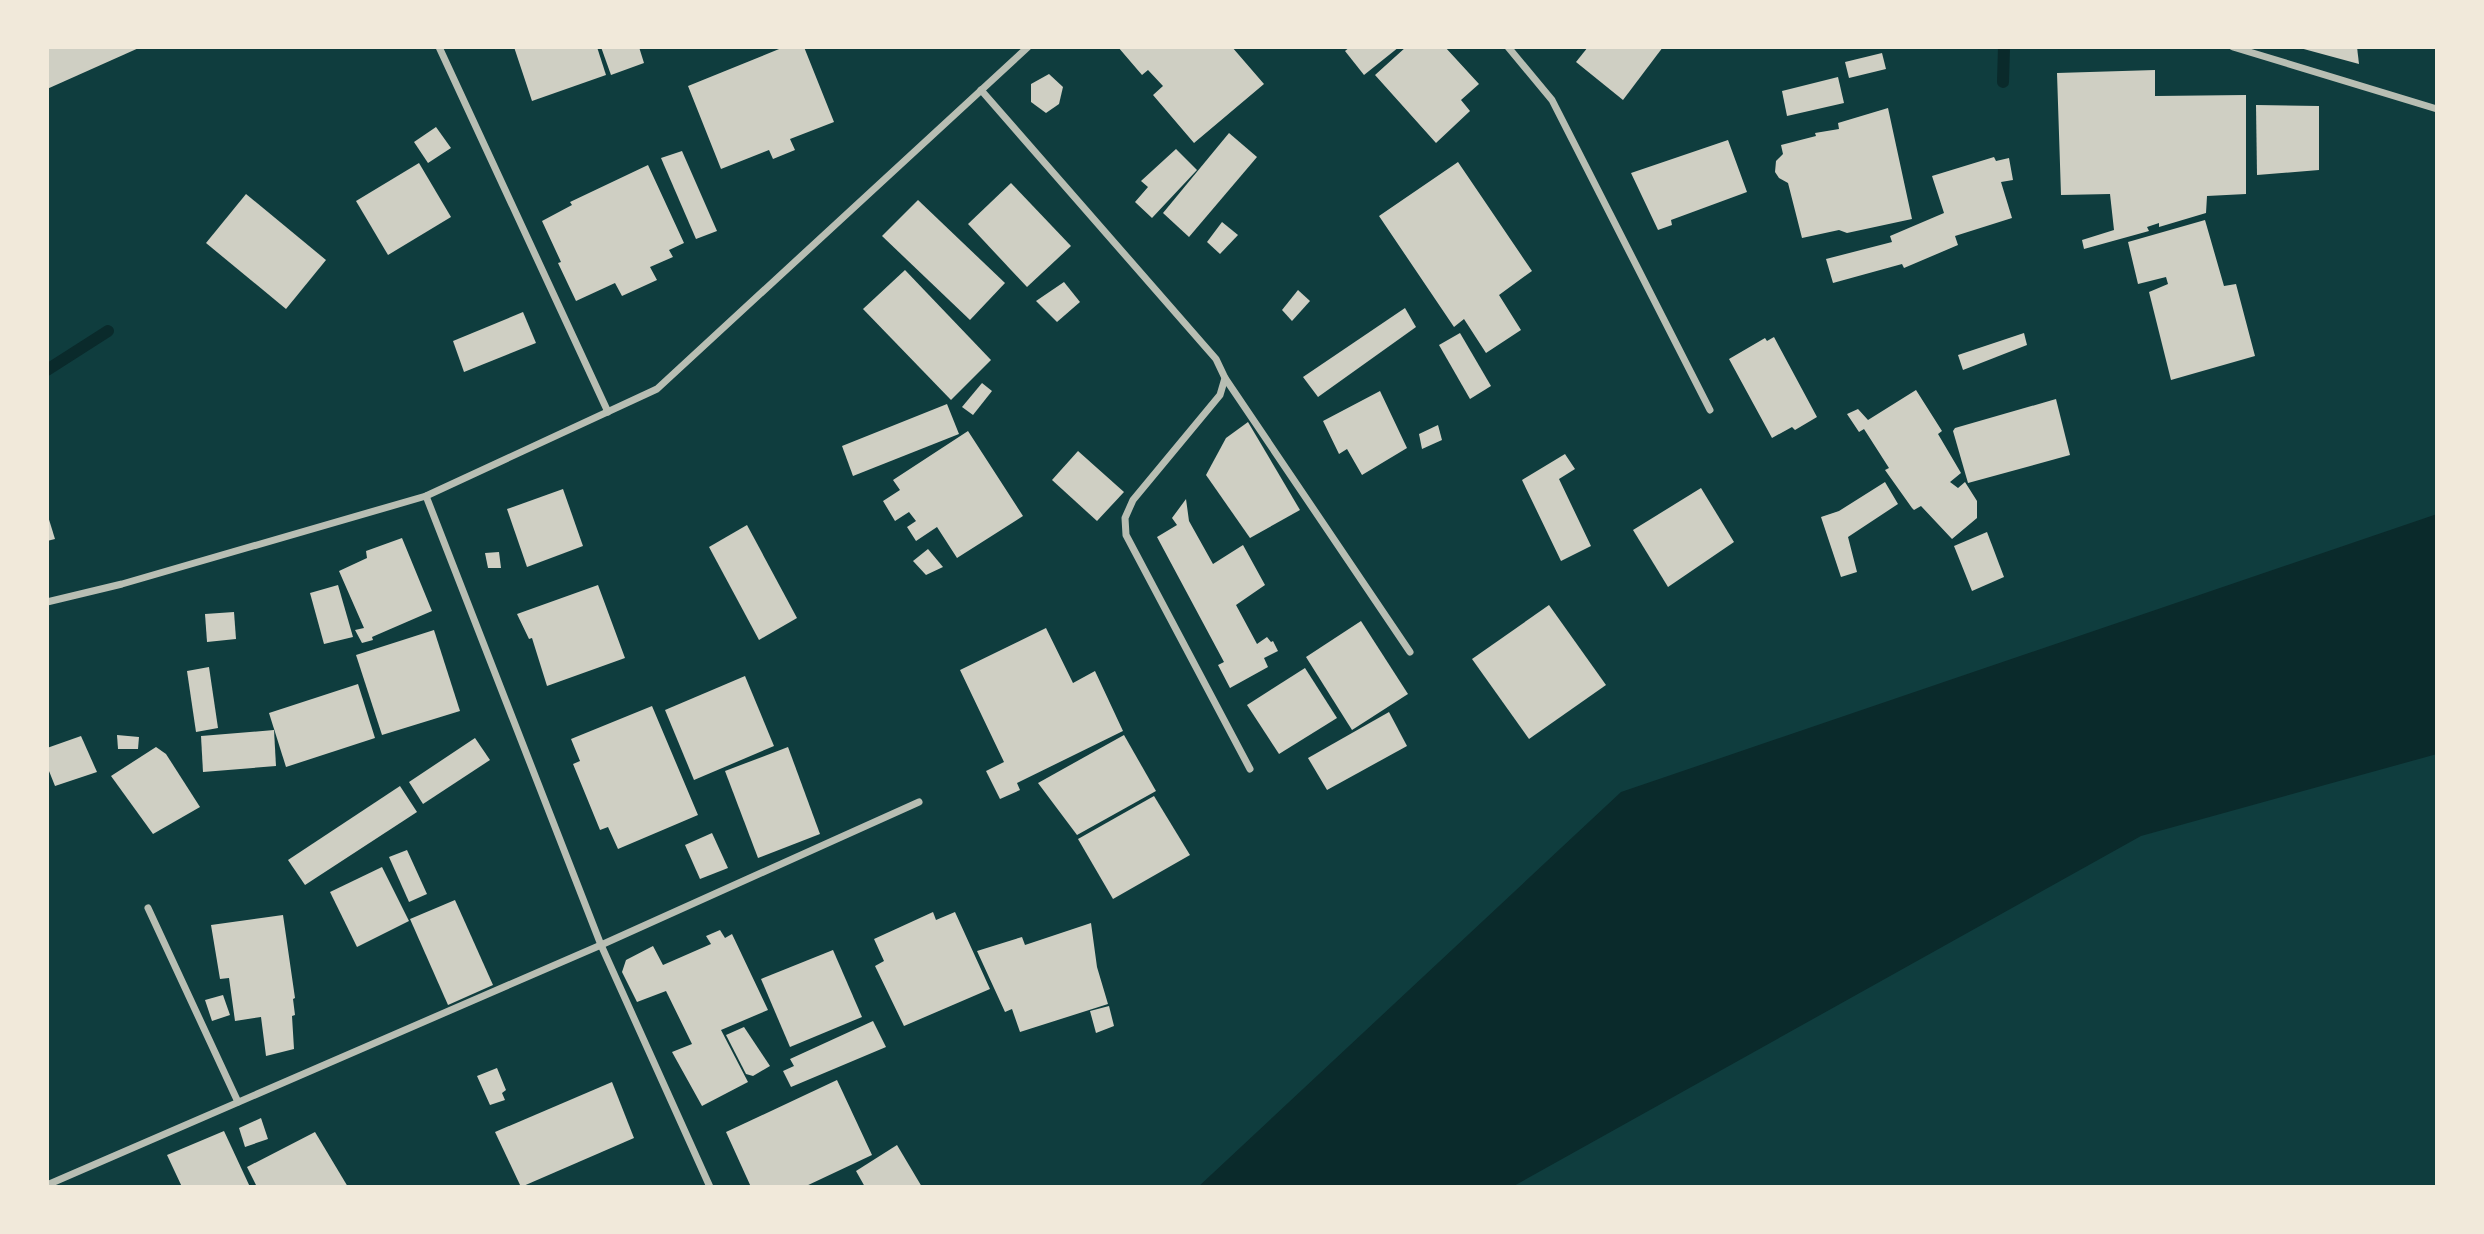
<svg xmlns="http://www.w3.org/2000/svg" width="2484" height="1234" viewBox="0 0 2484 1234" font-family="Ubuntu,sans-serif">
<rect width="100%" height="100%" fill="#0f3d3e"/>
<path fill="#0a2a2b" d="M2437,514V754L2141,836L1512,1187H1198L1621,792Z"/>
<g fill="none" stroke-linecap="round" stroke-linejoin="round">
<g stroke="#0a2a2b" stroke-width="12">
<path d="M2003,82L2004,47"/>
<path d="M47,370L108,331"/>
</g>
</g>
<g fill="#cfcfc3">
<path d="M47,47H141L47,89Z"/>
<path d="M514,47H597L606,75L532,101Z"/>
<path d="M601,47H639L644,63L611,75Z"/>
<path d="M784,47H804L834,122L790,139L795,150L773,159L769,150L721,169L688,86Z"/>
<path d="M1118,47H1232L1264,84L1194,143L1153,95L1163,86L1148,70L1142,75Z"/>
<path d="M1350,47H1399L1364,75L1345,51Z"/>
<path d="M1406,47H1445L1479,84L1461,100L1470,111L1436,143L1375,75Z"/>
<path d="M1588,47H1663L1623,100L1576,62Z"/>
<path d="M2300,47H2357L2359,64L2300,48Z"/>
<path d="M1882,53L1886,69L1849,78L1845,62Z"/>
<path d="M2155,70V96L2246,95V194L2207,196L2206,213L2159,227V223L2147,227L2149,231L2084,249L2082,240L2114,230L2110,194L2061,195L2057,73Z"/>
<path d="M1049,74L1063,87L1059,104L1046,113L1031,102V84Z"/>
<path d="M1838,77L1844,103L1787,116L1782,91Z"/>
<path d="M2256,105L2319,106V170L2257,175Z"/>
<path d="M1888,108L1912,219L1847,233L1839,230L1802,238L1788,183L1779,178L1775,172L1776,161L1783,154L1781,145L1816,136L1815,133L1839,129L1838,123Z"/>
<path d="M436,127L451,148L428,163L414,142Z"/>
<path d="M1229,133L1257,157L1189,237L1163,213Z"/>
<path d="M1728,140L1747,192L1671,220L1672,225L1658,230L1631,173Z"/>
<path d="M1176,149L1197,170L1152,218L1135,202L1148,187L1141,181Z"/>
<path d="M682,151L717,231L696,239L661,158Z"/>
<path d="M1994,157L1996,161L2009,158L2013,180L2001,182L2012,218L1955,236L1958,245L1904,268L1902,264L1833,283L1826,259L1892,242L1890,236L1944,213L1932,176Z"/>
<path d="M1458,162L1532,271L1499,295L1521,330L1486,353L1464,319L1454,327L1379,216Z"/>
<path d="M419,163L451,217L388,255L356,201Z"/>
<path d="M648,165L684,243L669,250L673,257L650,267L657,280L622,296L615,283L576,301L558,263L561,262L542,221L572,205L570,202Z"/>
<path d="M1011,183L1071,246L1027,287L968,224Z"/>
<path d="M246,194L326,260L286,309L206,243Z"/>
<path d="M918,200L1005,283L970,320L882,236Z"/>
<path d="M2205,220L2224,286L2236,284L2255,356L2171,380L2149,292L2168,284L2166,277L2138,284L2128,242Z"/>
<path d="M1222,222L1238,235L1220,254L1207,242Z"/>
<path d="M905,270L991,360L951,400L863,309Z"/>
<path d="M1064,282L1080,302L1057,322L1036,301Z"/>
<path d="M1298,290L1310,301L1292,321L1282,310Z"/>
<path d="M1405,308L1416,327L1318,397L1303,377Z"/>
<path d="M523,312L536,343L464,372L453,341Z"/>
<path d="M1460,333L1491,386L1470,399L1439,345Z"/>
<path d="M2024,333L2027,345L1963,370L1958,355Z"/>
<path d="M1774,337L1817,417L1795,430L1792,427L1772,438L1729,359L1765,338L1767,341Z"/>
<path d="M982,383L992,391L973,415L962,407Z"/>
<path d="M1916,390L1942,431L1938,434L1961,473L1950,482L1958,488L1965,482L1977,501V518L1952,539L1921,506L1914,510L1912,508L1885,470L1889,468L1864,429L1859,432L1847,414L1858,409L1868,420Z"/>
<path d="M1380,391L1407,448L1362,475L1347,449L1339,454L1323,421Z"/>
<path d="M2056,399L2070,455L1968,483L1953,431L1955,428Z"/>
<path d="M947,404L959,434L853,476L842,446Z"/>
<path d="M1248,422L1300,510L1250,538L1206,475L1226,438Z"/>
<path d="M1438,425L1442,440L1422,449L1419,434Z"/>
<path d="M968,431L1023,516L957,558L937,527L916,541L907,527L916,521L909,512L895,521L883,501L900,490L893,480Z"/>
<path d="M1078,451L1124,492L1097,521L1052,480Z"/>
<path d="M1565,454L1575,469L1559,479L1591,546L1561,561L1522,480Z"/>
<path d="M1885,482L1898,504L1848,537L1857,572L1841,577L1821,517L1839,511Z"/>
<path d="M1701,488L1734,542L1668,587L1633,530Z"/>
<path d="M563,489L583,546L527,567L507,509Z"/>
<path d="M1186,499L1189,521L1213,564L1243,545L1265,585L1236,605L1257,644L1267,637L1271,642L1273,641L1278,651L1264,658L1268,667L1230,688L1218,665L1224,662L1157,537L1177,525L1172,518Z"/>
<path d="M47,513L55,539L47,541Z"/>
<path d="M747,525L797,618L759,640L709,547Z"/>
<path d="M1987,532L2004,577L1972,591L1954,546Z"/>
<path d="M402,538L432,611L372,637L373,640L362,643L355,630L364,628L339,571L367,558L366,551Z"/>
<path d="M928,549L943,567L926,575L913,561Z"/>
<path d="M499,552L501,568H488L485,553Z"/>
<path d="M338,585L353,637L324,644L310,593Z"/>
<path d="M598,585L625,658L547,686L532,638L529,639L517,614Z"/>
<path d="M1549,605L1606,685L1529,739L1472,659Z"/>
<path d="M234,612L236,639L207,642L205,614Z"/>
<path d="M1361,621L1408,694L1352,730L1306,657Z"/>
<path d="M1046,628L1073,683L1095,671L1123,731L1017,783L1020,790L1000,799L986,771L1004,762L960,670Z"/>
<path d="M434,630L460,711L382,735L356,655Z"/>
<path d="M209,667L218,728L196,732L187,671Z"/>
<path d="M1305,668L1337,718L1279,754L1247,705Z"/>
<path d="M745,676L774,746L694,780L665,710Z"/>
<path d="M358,684L375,738L286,767L269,713Z"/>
<path d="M652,706L698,815L618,849L608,827L600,830L573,764L580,761L571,739Z"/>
<path d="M1389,712L1407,746L1327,790L1308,758Z"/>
<path d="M274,730L276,766L203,772L201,736Z"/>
<path d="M117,735L139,737L138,749H118Z"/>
<path d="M1124,735L1156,791L1077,835L1038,783Z"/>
<path d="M81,736L97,772L55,786L47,766V748Z"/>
<path d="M475,738L490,760L423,804L409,782Z"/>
<path d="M156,747L166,754L200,807L153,834L111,776Z"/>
<path d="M788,747L820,834L758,858L725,771Z"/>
<path d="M400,786L417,812L305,885L288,860Z"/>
<path d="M1154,796L1190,855L1113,899L1078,839Z"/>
<path d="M712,833L728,868L700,879L685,845Z"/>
<path d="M407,850L427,894L409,902L389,857Z"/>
<path d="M382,867L409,921L357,947L330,892Z"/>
<path d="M455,900L493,985L448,1005L410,919Z"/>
<path d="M933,912L936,920L955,912L990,989L904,1026L875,966L884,961L874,939Z"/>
<path d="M283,915L295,998L293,999L295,1015L292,1016L294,1049L266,1056L261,1017L235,1021L229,978L220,979L211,925Z"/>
<path d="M1091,923L1097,967L1108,1004L1020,1032L1012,1009L1005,1012L977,951L1022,937L1025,945Z"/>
<path d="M720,930L725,938L732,934L768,1010L721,1030L748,1082L702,1106L672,1052L692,1044L666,991L637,1002L622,972L626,960L653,946L663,965L711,944L706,936Z"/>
<path d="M833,950L862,1017L790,1047L761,979Z"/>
<path d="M223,995L230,1015L212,1021L205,1000Z"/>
<path d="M1109,1006L1114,1026L1096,1033L1090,1011Z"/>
<path d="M873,1021L886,1047L791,1087L783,1071L794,1066L790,1059Z"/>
<path d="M744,1027L770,1066L753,1076L746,1074L726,1035Z"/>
<path d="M497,1068L506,1090L502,1093L505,1100L490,1105L477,1076Z"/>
<path d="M837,1080L872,1155L804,1187H751L726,1132Z"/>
<path d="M612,1082L634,1138L521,1187L495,1132Z"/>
<path d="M261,1118L268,1139L245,1147L239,1128Z"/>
<path d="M224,1131L250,1187H182L167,1155Z"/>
<path d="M315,1132L348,1187H257L247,1167Z"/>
<path d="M897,1145L922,1187H865L856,1171Z"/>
</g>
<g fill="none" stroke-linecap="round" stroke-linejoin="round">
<g stroke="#b8beb3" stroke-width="7">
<path d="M439,47L608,412"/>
<path d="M1508,47L1552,100L1710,410"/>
<path d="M2233,47L2437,109"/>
<path d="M981,90L1216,359L1225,378L1220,395L1133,500L1125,518L1126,535L1250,769"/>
<path d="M1225,378L1410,652"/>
<path d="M426,496L601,945L710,1187"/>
<path d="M47,602L122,584L426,496L657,389L1028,47"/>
<path d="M148,908L238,1102"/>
<path d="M47,1185L601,945L919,802"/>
</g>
</g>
<rect width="2484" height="1234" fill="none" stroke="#f1e9da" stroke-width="98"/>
</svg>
